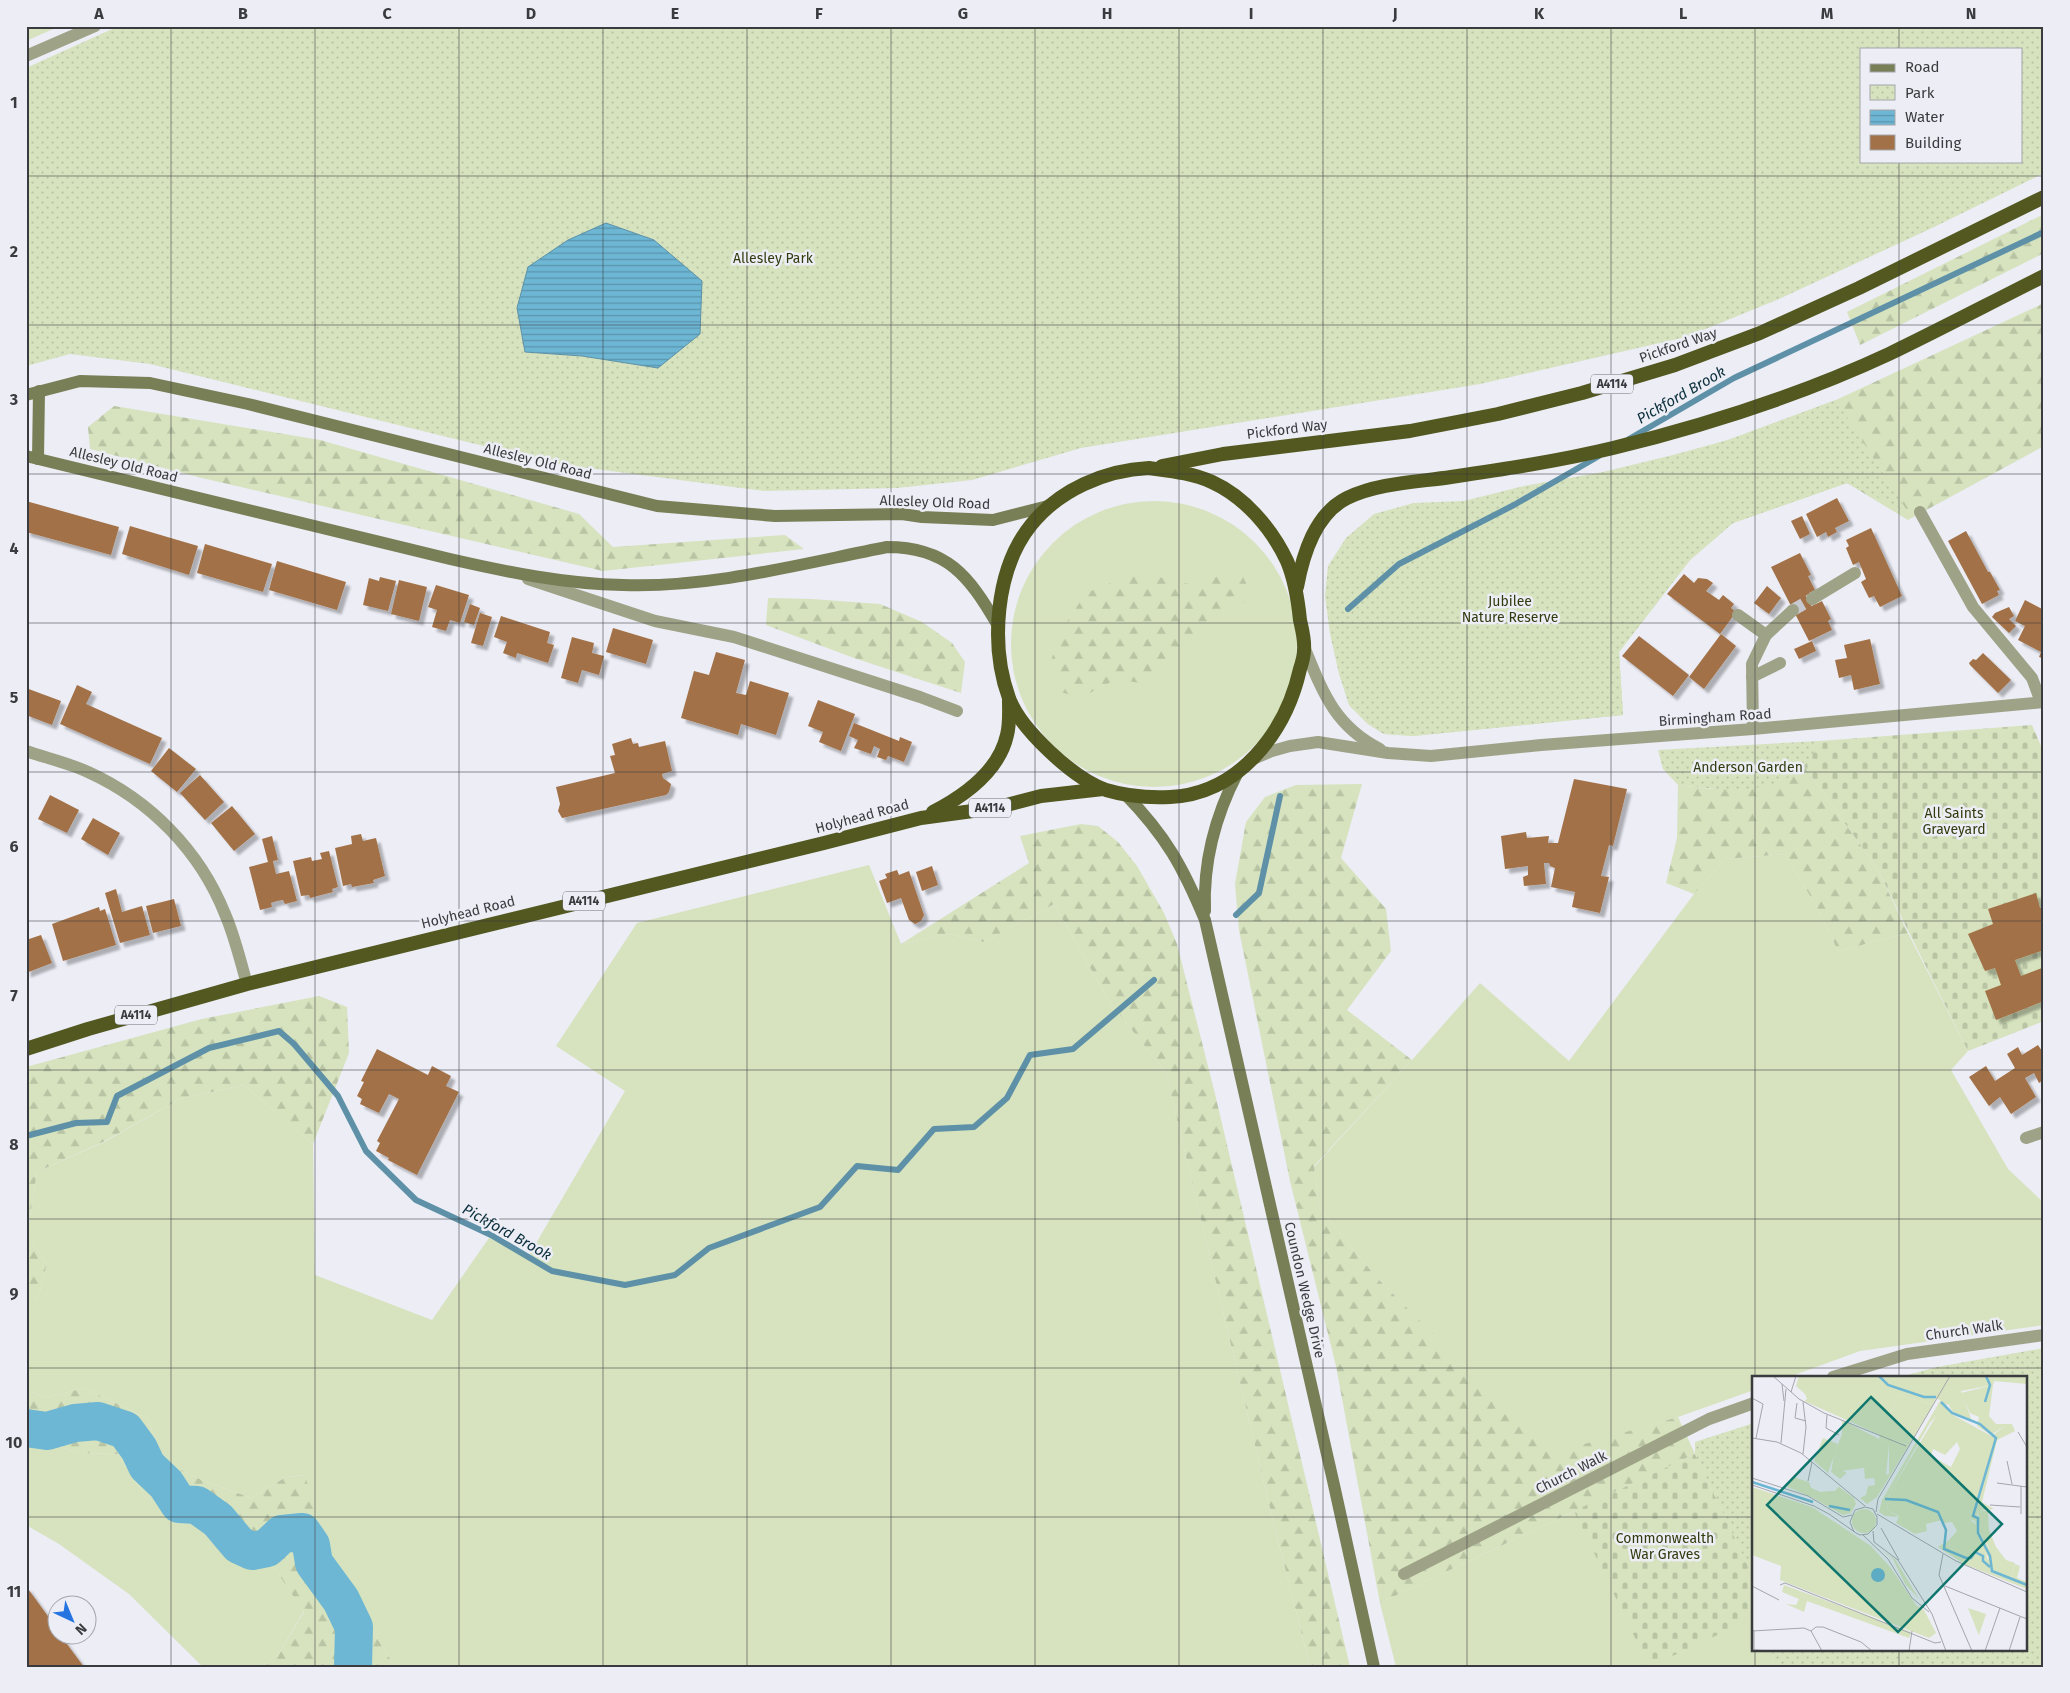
<svg xmlns="http://www.w3.org/2000/svg" width="2070" height="1693" viewBox="0 0 2070 1693" font-family="'Fira Sans',sans-serif">
<defs>
<pattern id="forest-firs" width="22" height="20" patternUnits="userSpaceOnUse" patternTransform="scale(1.25)"><rect width="22" height="20" fill="#d6e3be"/><path d="M5 1l3.5 6h-7zM16 11l3.5 6h-7z" fill="#b8c4a4"/></pattern>
<pattern id="cemetery-stones" width="16" height="16" patternUnits="userSpaceOnUse" patternTransform="scale(1.25)"><rect width="16" height="16" fill="#d6e3be"/><path d="M2 7V4a2 2 0 0 1 4 0v3zM10 15v-3a2 2 0 0 1 4 0v3z" fill="#b8c4a4"/></pattern>
<pattern id="park-dots" width="8" height="8" patternUnits="userSpaceOnUse" patternTransform="scale(1.25)"><rect width="8" height="8" fill="#d6e3be"/><path d="M2 2h.1M6 6h.1" fill="none" stroke="#b8c4a4" stroke-width="1.8" stroke-linecap="round"/></pattern>
<pattern id="water-rules" width="6" height="5" patternUnits="userSpaceOnUse" patternTransform="scale(1.25)"><rect width="6" height="5" fill="#6db6d4"/><path d="M0 2.5h6" fill="none" stroke="#5b95ad"/></pattern>
<filter id="shadow"><feDropShadow dx="4.5" dy="4.5" stdDeviation="1" flood-color="#0004"/></filter>
</defs>
<rect width="100%" height="100%" fill="#ecedf5"/>
<g fill="#d6e3be">
<path d="M26,26H60L26,41Z"/>
<circle cx="1154" cy="644" r="143"/>
<path d="M1785,854L1818,909L1838,951L1908,933L1968,1051L1951,1070L2008,1169L2044,1203V1325L1860,1351L1789,1377H1754V1390L1678,1417L1553,1454L1376,1277L1319,1207L1314,1167L1412,1060L1480,983L1569,1061L1694,894L1725,859Z"/>
<path d="M869,865L901,944L948,934L984,942L1054,904L1109,1001L1166,1073L1268,1500L1310,1667H395L349,1593L324,1543L304,1475L286,1477L251,1498L197,1478L164,1461L147,1418L84,1388L46,1398L26,1389V1311L39,1295L47,1263L27,1236L37,1172L104,1142L180,1099L244,1085L313,1144L315,1275L432,1320L491,1235L528,1257L625,1091L556,1046L637,923Z"/>
<path d="M26,1436L78,1453L118,1454L145,1497L275,1569L304,1611L278,1655L259,1667H203L129,1594L59,1544L26,1525Z"/>
<path d="M1695,1454L1754,1579V1649H1771L1775,1667H1396L1380,1603Z"/>
</g>
<g fill="url(#forest-firs)">
<path d="M2044,214V253L1860,345L1847,312Z"/>
<path d="M2042,304L2044,305V446L1908,520L1847,483L1733,523L1690,560L1619,652L1623,715L1413,736L1384,734L1368,724L1349,705L1389,657L1708,446L1728,440L1836,400Z"/>
<path d="M114,406L320,440L579,514L613,547L785,535L804,549L603,571L202,478L90,449L88,427Z"/>
<path d="M1222,573L1242,575L1252,595L1145,684L1117,679L1080,698L1061,692L1051,661L1060,632L1086,593L1130,575L1167,578L1199,587Z"/>
<path d="M768,598L812,599L880,604L922,622L952,643L965,662L961,693L854,658L766,625Z"/>
<path d="M1804,766L1877,868L1908,933L1838,951L1818,909L1785,854L1725,859L1694,894L1666,883L1677,838L1678,785L1712,789L1781,781Z"/>
<path d="M1362,784L1341,858L1386,909L1391,951L1347,1010L1412,1060L1314,1166L1319,1207L1376,1277L1553,1453L1678,1417L1695,1454L1380,1603L1336,1366L1290,1181L1239,930L1235,884L1246,822L1265,797L1296,785Z"/>
<path d="M1081,824L1098,826L1118,842L1137,866L1164,913L1177,944L1215,1094L1350,1667H1310L1268,1500L1166,1073L1109,1001L1054,904L984,942L948,934L901,944L1029,863L1020,836Z"/>
<path d="M319,996L347,1007L349,1053L313,1144L244,1085L180,1099L103,1142L37,1172L27,1236L47,1263L39,1295L26,1311V1067L202,1019Z"/>
<path d="M84,1388L147,1418L164,1461L197,1478L251,1498L286,1477L305,1475L324,1543L349,1593L395,1667H259L278,1655L304,1612L275,1569L145,1497L118,1454L78,1453L26,1436V1389L46,1398Z"/>
</g>
<g fill="url(#cemetery-stones)">
<path d="M2032,725L2044,753V1021L1968,1051L1877,868L1804,766L1820,741Z"/>
<path d="M1695,1454L1754,1579V1618L1649,1667L1574,1511Z"/>
</g>
<g fill="url(#park-dots)" fill-rule="evenodd">
<path d="M119,26H2044V173L1932,228L1779,299L1686,337L1480,384L1081,448L972,480L897,488L764,491L557,464L150,364L70,354L26,366V68ZM1861,49H2021V161H1861Z"/>
<path d="M1836,400L1908,512L1847,483L1733,523L1690,560L1619,652L1623,715L1413,736L1384,734L1368,724L1349,705L1339,674L1330,634L1325,596L1328,566L1346,538L1374,514L1414,503L1464,501L1524,486L1603,472L1673,455L1728,440Z"/>
<path d="M1820,741C1815,749 1810,760 1803,767C1771,797 1718,790 1678,785L1663,769L1658,750Z"/>
<path d="M2044,1348V1667H1775L1771,1649H2026V1377H1900L1937,1367Z"/>
<path d="M1754,1423V1579L1695,1454V1442Z"/>
</g>
<path fill="url(#water-rules)" stroke="#5e91a7" d="M606,223L654,240L702,281L700,334L658,368L582,356L525,352L517,308L528,267L568,240Z"/>
<g fill="none" stroke-linecap="round" stroke-linejoin="round">
<g stroke="#5e91a7" stroke-width="6">
<path d="M1629,439L1734,378L2044,232"/>
<path d="M1348,609L1399,564L1514,505L1599,456"/>
<path d="M1236,915L1259,893L1280,796"/>
<path d="M26,1136L76,1123L107,1122L117,1096L209,1048L279,1031L294,1044L338,1096L366,1151L416,1200L491,1235L552,1271L625,1285L675,1275L709,1248L820,1207L857,1166L898,1170L934,1129L974,1127L1007,1098L1030,1055L1073,1049L1154,980"/>
</g>
<path stroke="#6db6d4" stroke-width="38" d="M26,1428L47,1431L75,1423L98,1421L125,1430L139,1449L147,1466L166,1484L179,1504L197,1505L218,1520L239,1545L252,1551L267,1548L282,1534L302,1532L311,1545L314,1563L341,1600L354,1627L353,1667"/>
</g>
<g fill="#a27147" filter="url(#shadow)">
<path d="M1837,498L1849,521L1835,528L1837,532L1828,537L1826,532L1817,537L1806,514Z"/>
<path d="M26,501L119,527L111,555L26,532Z"/>
<path d="M1802,516L1810,534L1800,539L1791,521Z"/>
<path d="M130,526L198,546L189,575L122,554Z"/>
<path d="M1871,528L1902,596L1880,607L1874,596L1869,598L1861,582L1866,579L1859,562L1853,565L1846,548L1849,546L1846,540Z"/>
<path d="M1966,531L1988,572H1990L2000,590L1997,591L1999,595L1982,604L1948,541Z"/>
<path d="M205,544L272,564L263,592L197,573Z"/>
<path d="M1800,553L1811,575L1808,576L1815,590L1809,593L1814,605L1822,601L1831,619L1828,621L1832,630L1809,641L1771,567Z"/>
<path d="M277,561L346,582L337,610L269,590Z"/>
<path d="M1684,574L1694,583L1698,578L1707,579L1713,583L1706,591L1719,600L1723,595L1734,604L1731,608L1736,612L1720,634L1667,594Z"/>
<path d="M380,577L396,581L388,611L363,605L369,578L379,581Z"/>
<path d="M399,580L427,587L419,621L391,614Z"/>
<path d="M436,585L469,595L460,623L450,620L446,631L432,627L437,610L428,607Z"/>
<path d="M1767,586L1781,598L1769,614L1754,603Z"/>
<path d="M2025,600L2044,610V659L2039,657L2041,652L2018,640L2025,626L2015,621Z"/>
<path d="M470,604L480,608L474,625L464,622Z"/>
<path d="M2009,607L2014,616L2009,619L2016,626L2009,633L1992,617L1995,613Z"/>
<path d="M480,613L492,617L483,646L471,643Z"/>
<path d="M501,616L550,632L547,643L554,645L548,663L517,653L516,658L503,653L507,642L494,637Z"/>
<path d="M613,628L653,640L646,664L606,652Z"/>
<path d="M1721,634L1736,646L1704,689L1689,677Z"/>
<path d="M1639,636L1689,675L1673,696L1622,656Z"/>
<path d="M572,637L594,643L592,653L604,656L599,675L582,670L578,683L561,678Z"/>
<path d="M1870,639L1880,684L1854,690L1851,675L1839,678L1835,660L1847,658L1844,645Z"/>
<path d="M1812,641L1816,651L1799,659L1794,649Z"/>
<path d="M716,652L745,660L736,693L746,695L750,681L789,693L776,735L741,724L738,735L681,718L694,671L709,675Z"/>
<path d="M1983,653L2011,680L1998,693L1970,665L1969,663L1973,659L1976,660Z"/>
<path d="M77,685L92,692L86,704L162,738L150,764L60,724Z"/>
<path d="M26,688L61,701L52,725L26,715Z"/>
<path d="M818,700L855,714L841,751L819,742L823,732L808,726Z"/>
<path d="M854,723L899,741L900,737L912,742L904,762L888,756L886,760L877,757L880,749L874,746L871,754L854,748L858,740L849,736Z"/>
<path d="M631,738L633,744L638,743L639,747L665,741L672,771L662,774L663,778L671,784L669,792L666,795L562,818L558,811L560,804L556,787L615,773L610,756L615,755L612,744Z"/>
<path d="M169,748L196,769L177,792L151,771Z"/>
<path d="M200,775L224,802L205,820L180,793Z"/>
<path d="M1574,779L1627,789L1613,846L1609,845L1601,876L1609,877L1600,913L1572,907L1575,892L1551,887L1555,868L1550,866L1549,863H1544L1546,884L1524,886L1523,877L1528,875V866L1505,869L1501,836L1526,832L1527,838L1549,836L1548,843H1558Z"/>
<path d="M50,795L79,810L67,833L38,819Z"/>
<path d="M232,806L255,834L234,851L211,823Z"/>
<path d="M93,818L120,833L108,855L81,839Z"/>
<path d="M361,834L363,841L376,838L385,876L373,880L374,883L352,887L351,884L343,886L335,848L352,844L351,836Z"/>
<path d="M272,836L278,860L273,861L276,874L289,871L297,901L285,904L283,900L277,901L271,903L272,907L260,910L249,867L268,862L262,839Z"/>
<path d="M329,851L338,887L332,889L333,892L310,898L309,895L301,896L293,861L311,857L312,861L322,859L320,853Z"/>
<path d="M932,866L938,885L922,891L916,872Z"/>
<path d="M897,870L899,875L909,871L924,915L921,921L915,924L909,920L901,898L887,903L879,881L887,878L885,874Z"/>
<path d="M116,889L122,912L142,906L150,935L120,943L105,893Z"/>
<path d="M2036,893L2040,908L2044,907V950L2015,960L2021,976L2042,968L2044,973V1001L1996,1020L1985,991L2001,985L1995,968L1985,971L1968,934L1993,924L1988,909Z"/>
<path d="M174,899L181,926L153,933L146,906Z"/>
<path d="M99,907L100,911L105,909L116,945L63,961L52,924Z"/>
<path d="M41,935L52,963L26,973V940Z"/>
<path d="M2038,1045L2044,1054V1079L2039,1083L2034,1073L2025,1078L2036,1097L2011,1114L2000,1097L1989,1106L1969,1077L1986,1066L1995,1081L2015,1068L2007,1054L2018,1047L2022,1055Z"/>
<path d="M377,1049L428,1075L432,1066L451,1076L446,1086L459,1092L417,1175L388,1160L389,1158L376,1151L380,1143L377,1141L399,1099L389,1094L379,1113L360,1104L362,1099L357,1096L364,1082L361,1081Z"/>
<path d="M26,1586L58,1630V1636H61L84,1667H26Z"/>
</g>
<g fill="none" stroke-linecap="round" stroke-linejoin="round">
<path stroke="#c8c9d0" stroke-width="12" stroke-dasharray="12 6" stroke-linecap="butt" d="M1793,610L1812,599"/>
<g stroke="#9ea388" stroke-width="12">
<path d="M26,56L95,26"/>
<path d="M1920,512L1973,607L2032,678L2041,702"/>
<path d="M528,579L655,621L734,637L920,697L957,711"/>
<path d="M1812,599L1855,573"/>
<path d="M1738,615L1766,635"/>
<path d="M1752,677L1780,663"/>
<path d="M1753,729L1752,664L1766,635L1793,610"/>
<path d="M26,751C46,758 69,763 88,772C150,800 200,851 225,914C235,937 240,960 247,984"/>
<path d="M2026,1138L2044,1132"/>
<path d="M1833,1377L1907,1354L2044,1335"/>
<path d="M1404,1574L1709,1419L1754,1403"/>
</g>
<g stroke="#9ea388" stroke-width="12">
<path d="M1305,649C1323,693 1335,726 1380,749"/>
<path d="M1253,759L1272,751L1290,746L1318,742L1388,753L1431,756L1541,745L1753,729L2044,702"/>
</g>
<g stroke="#787e56" stroke-width="12">
<path d="M26,395L80,381L150,383L248,404L657,506L775,516L902,514L922,517L993,520L1048,506"/>
<path d="M26,456L450,559C507,572 565,584 623,585C712,588 800,564 887,547C947,547 969,576 997,624"/>
<path d="M38,459L39,391"/>
<path d="M1125,794C1166,836 1183,867 1205,920L1334,1485L1374,1667"/>
<path d="M1205,911C1203,861 1215,816 1238,772"/>
</g>
<g stroke="#52581f" stroke-width="14">
<path d="M1162,466L1223,454L1410,431L1498,414L1582,393L1675,365L1760,333L1859,288L2044,197"/>
<path d="M1149,468C1171,471 1192,473 1212,482C1245,497 1272,529 1287,561C1295,580 1298,600 1300,620C1302,629 1305,640 1304,650C1304,656 1302,663 1300,669C1286,732 1239,794 1170,797C1149,798 1126,796 1106,790C1074,779 1020,729 1009,698C990,646 995,570 1031,525C1059,490 1105,470 1149,468Z"/>
<path d="M1297,587C1303,554 1315,514 1347,498C1378,483 1417,482 1451,477C1505,469 1559,461 1613,448C1707,425 1801,395 1889,354C1941,329 1992,302 2044,276"/>
<path d="M933,812C964,796 999,771 1007,735C1010,724 1009,711 1009,700"/>
<path d="M26,1049L88,1029L247,984L824,843L921,818L995,808L1041,796L1103,789"/>
</g>
</g>
<path fill="none" stroke="#3a3b3e" stroke-width="1" stroke-opacity="0.55" d="M171,26V1667M315,26V1667M459,26V1667M603,26V1667M747,26V1667M891,26V1667M1035,26V1667M1179,26V1667M1323,26V1667M1467,26V1667M1611,26V1667M1755,26V1377M1899,26V49M1899,161V1377M26,176H2044M26,325H2044M26,474H2044M26,623H2044M26,772H2044M26,921H2044M26,1070H2044M26,1219H2044M26,1368H2044M26,1517H1754M2026,1517H2044M1755,1649V1667M1899,1649V1667"/>
<g text-anchor="middle" stroke-width="5" stroke-linejoin="round" paint-order="stroke">
<g fill="#ecedf5" stroke="#6f7075" stroke-width="1">
<rect x="1591" y="374.5" width="42" height="19" rx="4"/>
<rect x="969" y="798.5" width="42" height="19" rx="4"/>
<rect x="563" y="891.5" width="42" height="19" rx="4"/>
<rect x="115" y="1005.5" width="42" height="19" rx="4"/>
</g>
<g font-size="12" font-weight="bold" fill="#3a3b3e">
<text x="1612" y="388">A4114</text>
<text x="990" y="812">A4114</text>
<text x="584" y="905">A4114</text>
<text x="136" y="1019">A4114</text>
</g>
<g font-size="14" fill="#303c0e" stroke="#ecedf5">
<text x="773" y="263">Allesley Park</text>
<text x="1510" y="606">Jubilee<tspan x="1510" dy="16">Nature Reserve</tspan></text>
<text x="1748" y="772">Anderson Garden</text>
<text x="1954" y="818">All Saints<tspan x="1954" dy="16">Graveyard</tspan></text>
<text x="1665" y="1543">Commonwealth<tspan x="1665" dy="16">War Graves</tspan></text>
</g>
<g font-size="14" fill="#3a3b3e" stroke="#ecedf5">
<text transform="translate(1678 345) rotate(-19)" y="5">Pickford Way</text>
<text transform="translate(1287 429) rotate(-7)" y="5">Pickford Way</text>
<text transform="translate(538 461) rotate(14)" y="5">Allesley Old Road</text>
<text transform="translate(124 464) rotate(14)" y="5">Allesley Old Road</text>
<text transform="translate(935 502) rotate(2)" y="5">Allesley Old Road</text>
<text transform="translate(1715 717) rotate(-4)" y="5">Birmingham Road</text>
<text transform="translate(862 816) rotate(-15)" y="5">Holyhead Road</text>
<text transform="translate(468 912) rotate(-14)" y="5">Holyhead Road</text>
<text transform="translate(1305 1290) rotate(77)" y="5">Coundon Wedge Drive</text>
<text transform="translate(1964 1330) rotate(-8)" y="5">Church Walk</text>
<text transform="translate(1571 1472) rotate(-27)" y="5">Church Walk</text>
</g>
<g font-size="15" font-style="italic" fill="#0b2f3c" stroke="#ecedf5">
<text transform="translate(1681 395) rotate(-30)" y="5">Pickford Brook</text>
<text transform="translate(507 1232) rotate(29)" y="5">Pickford Brook</text>
</g>
</g>
<g transform="translate(1752 1376)">
<rect width="275" height="275" fill="#ecedf5"/>
<path d="M147,19L181,29L157,69L128,59ZM191,29L201,39L241,61L218,143L225,150L236,185L221,176L216,179L198,172L197,164L205,155L200,146L191,147L190,144L174,148L175,155L163,158L144,147L147,140L135,134L138,116ZM205,66L208,73L199,91L179,80L181,73L193,79ZM90,44L137,68L134,101L113,103L112,92L89,95L85,92L88,83L82,79L90,58ZM100 145a12 12 0 1 1 24 0a12 12 0 1 1-24 0ZM226,135H236L237,154L244,171L254,184L263,187L259,202L242,192L237,171L228,156ZM32,209L159,256L157,262L55,225L52,236L34,228L44,229L47,223L30,216ZM216,232L234,238L227,259L226,257Z" fill="#d6e3be" fill-rule="evenodd"/>
<path d="M241,9L237,40L244,48H260L263,55L245,64L230,126L242,133L226,135L225,139L228,156L244,185L243,192H248L259,202L263,188L268,190L265,202L275,206V213L212,188L186,171L197,164L198,172L216,179L225,171L233,184L237,183L226,162L223,145L218,143L240,60L253,50L239,59L225,50L227,41L218,37L209,17ZM195,13L201,22L178,47L138,116L135,134L147,141L133,140L127,136L130,124ZM128,59L157,69L125,121L115,128L108,122L114,119L116,110L123,109L122,102L137,98V68L127,63ZM82,79L88,83L85,92L95,97L88,103L79,96ZM41,101L57,106L59,112L68,116L83,115L87,111L104,128L65,123L35,111ZM129,174L143,183L167,223L153,208L141,183Z" fill="#d6e3be"/>
<path d="M133,45L144,49L139,63L128,59ZM71,62L86,68L76,97L62,85Z" fill="#d6e3be"/>
<path d="M47,0H275V8L242,5L241,9L209,15L220,45L201,36L196,28L184,22L181,29L147,19L128,59L52,25L55,23L53,18L44,10ZM56,106L59,112L68,116L83,115L87,111L102,122L104,128L99,137L91,139L54,118ZM0,111L60,131L119,170L139,192L164,229L172,234L184,257L177,262L28,204L29,190L0,179Z" fill="#d6e3be"/>
<path d="M119 199a7 7 0 1 1 14 0a7 7 0 1 1-14 0Z" fill="#6db6d4"/>
<path fill="none" stroke="#6db6d4" stroke-width="2.5" d="M127,0L136,9L172,21H184M189,26L200,37L228,48L244,62L221,140L226,142V157L238,180L240,195L275,209M233,26L238,9L234,0M0,106L61,126M133,123L154,124L186,136L194,154L192,173L214,182H219L223,176L231,180V185L238,191M77,130L98,134"/>
<path fill="none" stroke="#a5a6ac" stroke-width="1" d="M21,0L47,23L72,37L154,70M30,8L32,25M39,16L44,0M0,22L11,28L4,62M45,27L43,42L54,45M75,39L74,52L87,59M266,56L275,71M0,62L25,66L49,77L113,130M29,67L34,13M51,78L54,51L51,26M255,85L260,108M0,102L56,120L91,141L100,139M56,105L60,86M245,107L275,111M0,109L62,130L77,138L104,157L108,159L116,158L125,149V141L121,133L113,131L103,134L98,146L102,156M269,110V138M238,129L268,131M124,136L126,123L198,0M125,138L204,185L275,216M129,152L147,184M121,155L122,166L146,184L180,238L194,275M111,159L136,183L160,222L177,236M191,178L187,199L220,275M28,209L33,207L183,267L189,266M0,210L27,224M193,210L275,243M2,254V275M0,255L52,252L59,255M59,255L64,251H71L109,266L120,275M59,255L70,275M2,274L20,275M157,275L160,255M233,275L248,232M257,275L268,241"/>
<path fill="#0f766e" fill-opacity="0.15" stroke="#0f766e" stroke-width="2.5" d="M119,21L250,148L146,256L15,129Z"/>
<rect width="275" height="275" fill="none" stroke="#3a3b3e" stroke-width="2.5"/>
</g>
<rect width="2070" height="1693" fill="none" stroke="#ecedf5" stroke-width="55"/>
<rect x="1860" y="48" width="162" height="115" fill="#ecedf5" stroke="#a5a6ac"/>
<rect x="1870" y="64" width="25" height="8" fill="#787e56" stroke="#a5a6ac"/>
<text x="1905" y="72" font-size="15" fill="#3a3b3e">Road</text>
<rect x="1870" y="85" width="25" height="15" fill="url(#park-dots)" stroke="#a5a6ac"/>
<text x="1905" y="98" font-size="15" fill="#3a3b3e">Park</text>
<rect x="1870" y="110" width="25" height="15" fill="url(#water-rules)" stroke="#a5a6ac"/>
<text x="1905" y="122" font-size="15" fill="#3a3b3e">Water</text>
<rect x="1870" y="135" width="25" height="15" fill="#a27147" stroke="#a5a6ac"/>
<text x="1905" y="148" font-size="15" fill="#3a3b3e">Building</text>
<g transform="translate(72 1620) rotate(136)"><circle r="24" fill="#ecedf5" stroke="#a5a6ac"/>
<path d="M0-4L9 19L0 12L-9 19Z" fill="#2574df"/>
<text y="-8" font-size="14" font-weight="bold" text-anchor="middle" fill="#3a3b3e">N</text>
</g>
<rect x="28" y="28" width="2014" height="1638" fill="none" stroke="#3a3b3e" stroke-width="2"/>
<g font-size="16" text-anchor="middle" font-weight="bold" fill="#3a3b3e">
<text x="99" y="19">A</text>
<text x="243" y="19">B</text>
<text x="387" y="19">C</text>
<text x="531" y="19">D</text>
<text x="675" y="19">E</text>
<text x="819" y="19">F</text>
<text x="963" y="19">G</text>
<text x="1107" y="19">H</text>
<text x="1251" y="19">I</text>
<text x="1395" y="19">J</text>
<text x="1539" y="19">K</text>
<text x="1683" y="19">L</text>
<text x="1827" y="19">M</text>
<text x="1971" y="19">N</text>
<text x="14" y="108">1</text>
<text x="14" y="257">2</text>
<text x="14" y="405">3</text>
<text x="14" y="554">4</text>
<text x="14" y="703">5</text>
<text x="14" y="852">6</text>
<text x="14" y="1001">7</text>
<text x="14" y="1150">8</text>
<text x="14" y="1299">9</text>
<text x="14" y="1448">10</text>
<text x="14" y="1597">11</text>
</g>
</svg>
